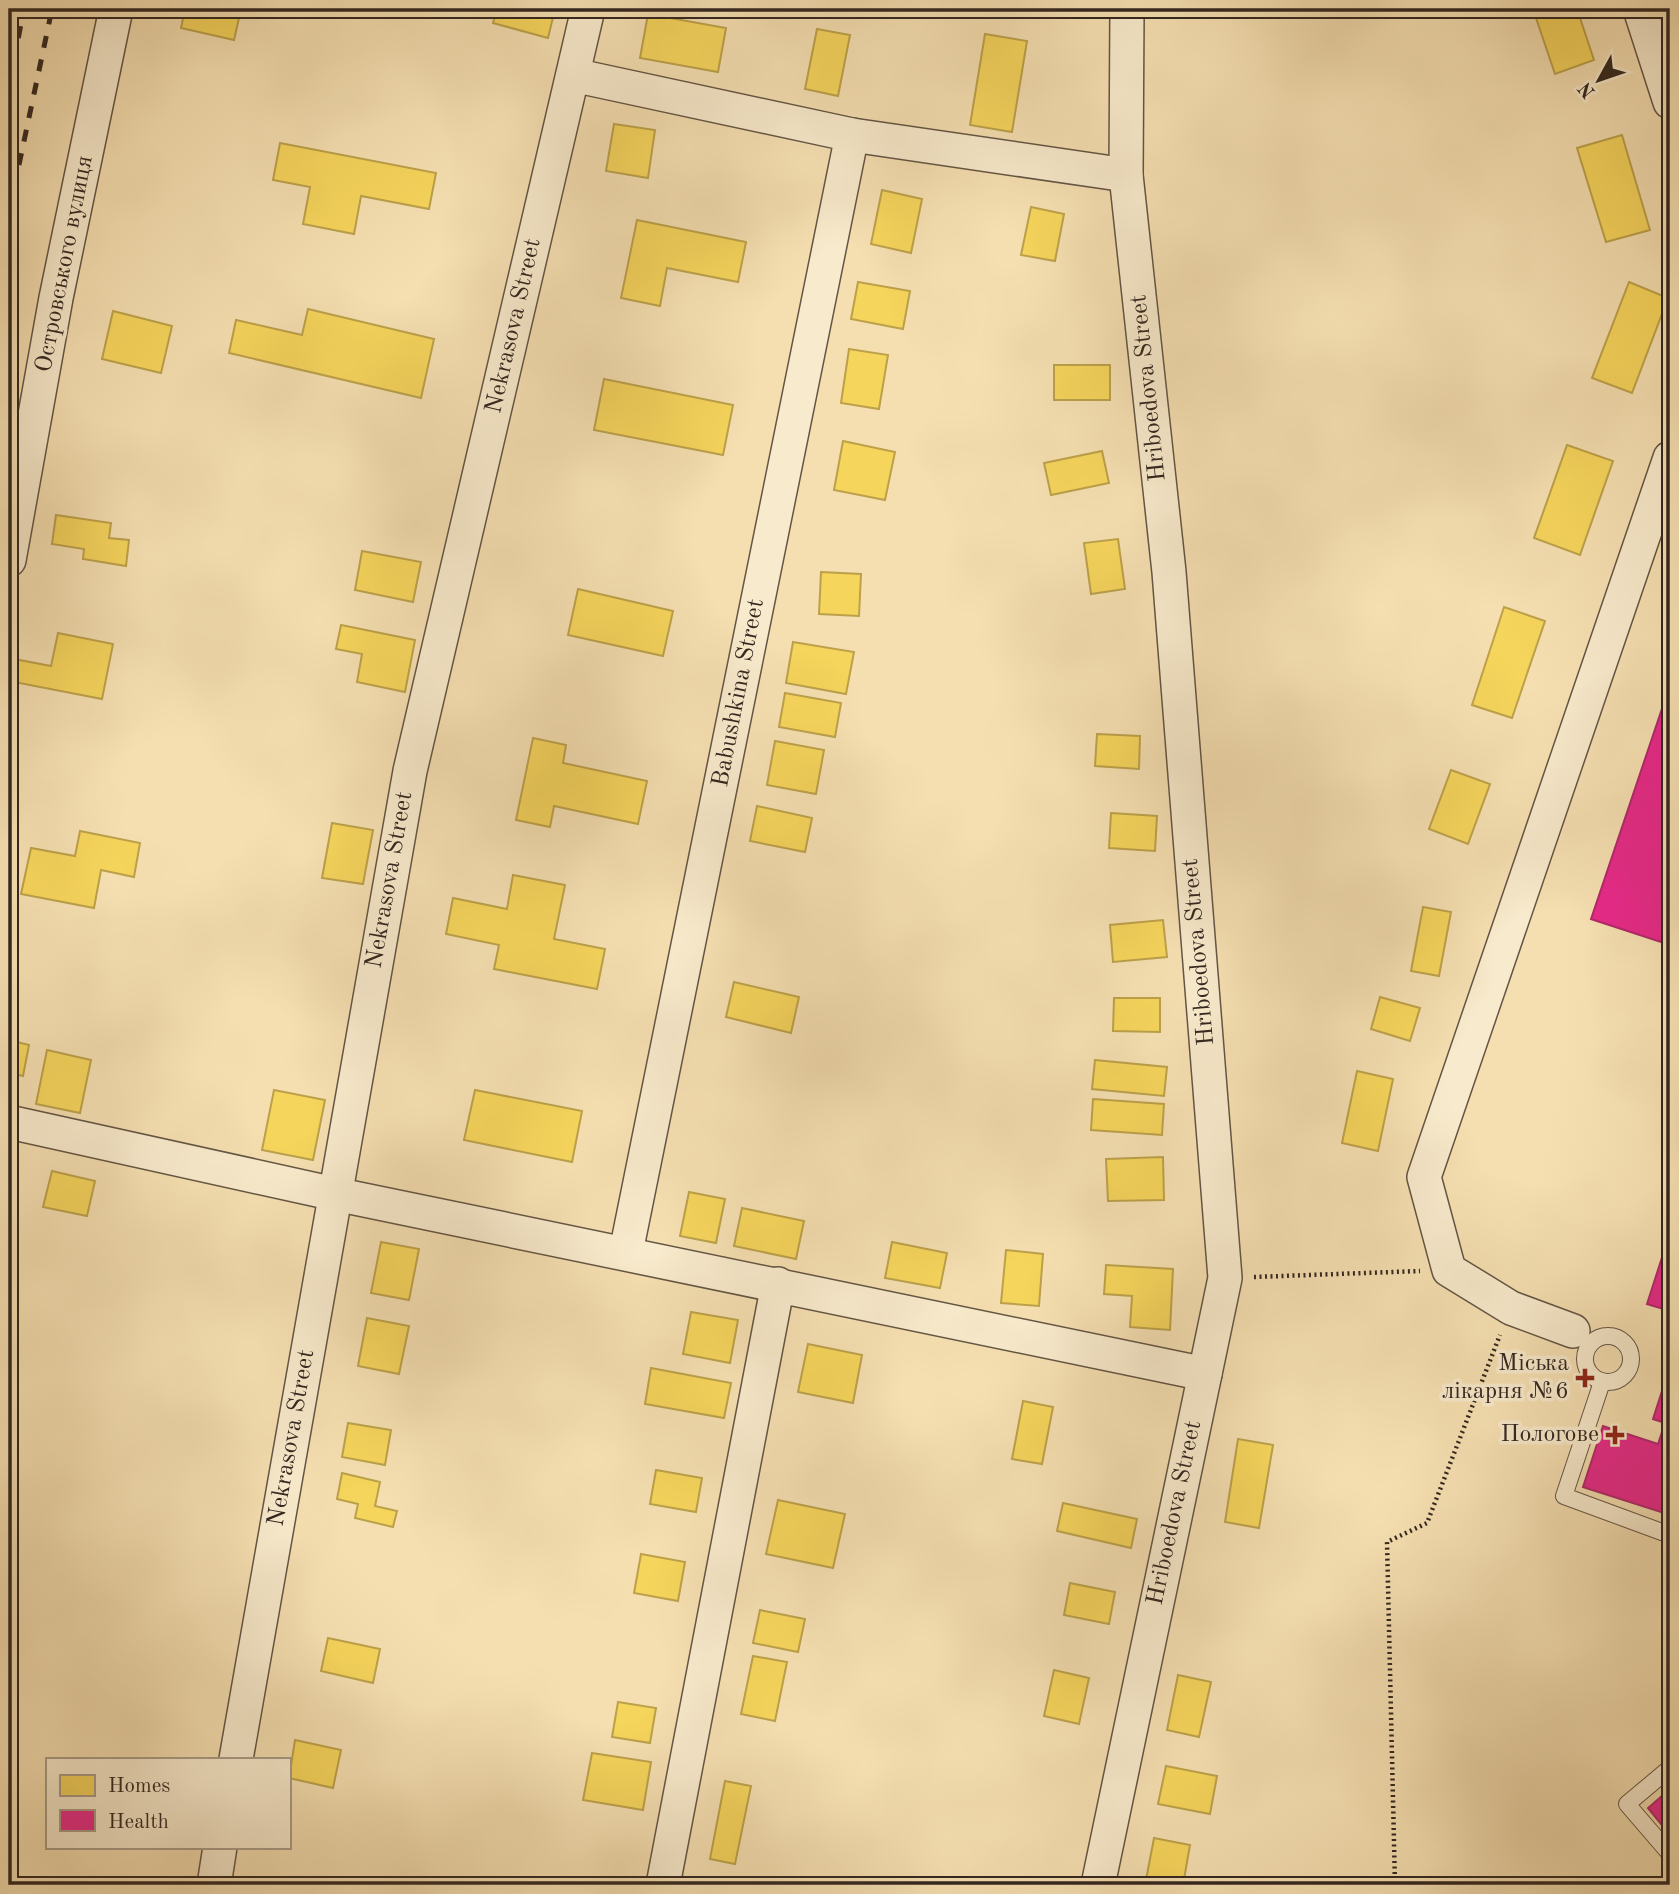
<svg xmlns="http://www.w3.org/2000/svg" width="1679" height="1894" viewBox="0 0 1679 1894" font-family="'Old Standard TT',serif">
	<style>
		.homes { fill: #f6d55c; stroke: #bca14a; stroke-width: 2 }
		.health { fill: #e7298a; stroke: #b1286a; stroke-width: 2 }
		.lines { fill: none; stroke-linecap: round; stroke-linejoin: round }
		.lane-casing { stroke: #645544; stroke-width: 18 }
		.street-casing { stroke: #645544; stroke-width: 36 }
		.path { stroke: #332720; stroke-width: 4.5; stroke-dasharray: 2 3.5; stroke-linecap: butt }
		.lane { stroke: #f8eacc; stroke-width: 16 }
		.street { stroke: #f8eacc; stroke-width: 33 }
		.rail { stroke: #332720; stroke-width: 5; stroke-dasharray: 12 12; stroke-linecap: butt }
		.poi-dot { fill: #8f2418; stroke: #f8eacc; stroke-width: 2.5 }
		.labels { text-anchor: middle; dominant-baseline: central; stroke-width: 7; stroke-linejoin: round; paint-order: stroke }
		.street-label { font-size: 24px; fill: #332720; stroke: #f8eacc }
		.poi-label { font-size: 24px; fill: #332720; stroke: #f8eacc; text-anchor: end }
	</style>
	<rect width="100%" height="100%" fill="#f5dfb1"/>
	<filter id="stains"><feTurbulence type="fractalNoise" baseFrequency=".00286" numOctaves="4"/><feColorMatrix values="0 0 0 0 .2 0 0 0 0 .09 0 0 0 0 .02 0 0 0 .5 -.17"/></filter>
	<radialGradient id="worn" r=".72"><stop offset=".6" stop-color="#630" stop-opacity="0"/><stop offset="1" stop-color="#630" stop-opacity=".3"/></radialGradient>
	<g class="homes">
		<polygon points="185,9 241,9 234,40 181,28"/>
		<polygon points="497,9 555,9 548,38 493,23"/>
		<polygon points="1533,9 1577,9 1594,60 1555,74"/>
		<polygon points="648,14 726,28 718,72 640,58"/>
		<polygon points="817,29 850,35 838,96 805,89"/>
		<polygon points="985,34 1027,41 1012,132 970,125"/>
		<polygon points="614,124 655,130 648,178 606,171"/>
		<polygon points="1622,135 1650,230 1606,242 1577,148"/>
		<polygon points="280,143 436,173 429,209 361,196 354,234 303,224 310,187 273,180"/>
		<polygon points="882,190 922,199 911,253 871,244"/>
		<polygon points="1031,207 1064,214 1055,261 1021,255"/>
		<polygon points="637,220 746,242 738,282 667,268 660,306 621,298"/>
		<polygon points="858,282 910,291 903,329 851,319"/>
		<polygon points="1629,282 1668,298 1632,393 1592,378"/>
		<polygon points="308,309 434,339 421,398 229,353 236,320 302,335"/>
		<polygon points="113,311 172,326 161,373 102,359"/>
		<polygon points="849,349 888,355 879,409 841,403"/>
		<rect x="1054" y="365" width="56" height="35"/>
		<polygon points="604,379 733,405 723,455 594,430"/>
		<polygon points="843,441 895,452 885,500 834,490"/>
		<polygon points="1567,445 1613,461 1580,555 1534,538"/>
		<polygon points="1102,451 1109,483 1051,495 1044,463"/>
		<polygon points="56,515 111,523 109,538 129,540 126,566 83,559 84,549 52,544"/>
		<polygon points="1118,539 1125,589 1091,594 1084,543"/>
		<polygon points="362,551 421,562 413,602 355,590"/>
		<polygon points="821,572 861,574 859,616 819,614"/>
		<polygon points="578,589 673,611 663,656 568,635"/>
		<polygon points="1504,607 1545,621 1512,718 1472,705"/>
		<polygon points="341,625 415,640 405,692 357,682 362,654 336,649"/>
		<polygon points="58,633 113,644 102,699 9,681 9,658 51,666"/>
		<polygon points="793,642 854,652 846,694 786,683"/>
		<polygon points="785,693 841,703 835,737 779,727"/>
		<polygon points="1097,734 1140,736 1139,769 1095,766"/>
		<polygon points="533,738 566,745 563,763 647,781 638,824 554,806 550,827 516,820"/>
		<polygon points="775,741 824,750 816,794 767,785"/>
		<polygon points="1451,770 1490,784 1468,844 1429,829"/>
		<polygon points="757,806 812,818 805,852 750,841"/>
		<polygon points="1111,813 1157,816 1155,851 1109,848"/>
		<polygon points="332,823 373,830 363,884 322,878"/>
		<polygon points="80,831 140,843 134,877 101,870 94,908 21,894 31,848 75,856"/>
		<polygon points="513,875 565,885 554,939 605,949 597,989 494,969 499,945 446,934 453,898 507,909"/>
		<polygon points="1423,907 1451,912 1439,976 1411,971"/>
		<polygon points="1163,920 1167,957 1113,962 1110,925"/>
		<polygon points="734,982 799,997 791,1033 726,1017"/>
		<polygon points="1380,997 1420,1008 1410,1041 1371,1029"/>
		<polygon points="1114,998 1160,998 1160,1032 1113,1031"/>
		<polygon points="9,1040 29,1045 23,1076 9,1073"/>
		<polygon points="47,1050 91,1060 80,1113 36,1104"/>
		<polygon points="1095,1060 1167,1067 1164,1096 1092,1089"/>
		<polygon points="1357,1071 1393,1079 1378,1151 1342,1143"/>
		<polygon points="274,1090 325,1100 313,1160 262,1150"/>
		<polygon points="475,1090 582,1111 572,1162 464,1140"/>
		<polygon points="1093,1099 1164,1104 1162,1135 1091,1130"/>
		<polygon points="1163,1157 1164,1200 1108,1201 1106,1159"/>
		<polygon points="52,1171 95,1181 87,1216 43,1207"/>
		<polygon points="689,1192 725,1199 716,1243 680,1236"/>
		<polygon points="742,1208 804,1221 796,1259 734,1246"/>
		<polygon points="381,1242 419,1249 409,1300 371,1293"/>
		<polygon points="892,1242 947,1253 940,1288 885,1278"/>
		<polygon points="1006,1250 1043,1254 1039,1306 1001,1303"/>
		<polygon points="1106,1265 1173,1269 1170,1330 1130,1327 1132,1296 1104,1294"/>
		<polygon points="691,1312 738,1320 730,1363 683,1354"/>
		<polygon points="367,1318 409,1326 399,1374 358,1366"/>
		<polygon points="808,1344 862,1355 853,1403 798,1392"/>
		<polygon points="651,1368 731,1383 724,1418 645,1404"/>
		<polygon points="1023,1401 1053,1407 1042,1464 1012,1459"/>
		<polygon points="348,1423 391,1430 385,1465 342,1457"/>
		<polygon points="1238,1439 1273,1445 1259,1528 1225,1522"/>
		<polygon points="656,1470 702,1478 696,1512 650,1504"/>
		<polygon points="342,1473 380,1482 375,1506 397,1511 393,1527 355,1518 358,1504 337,1499"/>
		<polygon points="778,1500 845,1514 833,1568 766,1554"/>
		<polygon points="1063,1503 1137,1519 1131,1548 1057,1531"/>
		<polygon points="641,1554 685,1562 678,1601 634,1593"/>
		<polygon points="1070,1583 1115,1592 1109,1624 1064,1615"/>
		<polygon points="760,1610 805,1619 798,1652 753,1643"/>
		<polygon points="328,1638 380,1649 373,1683 321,1671"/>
		<polygon points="753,1656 787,1662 775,1721 741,1714"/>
		<polygon points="1054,1670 1089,1678 1079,1724 1044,1716"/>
		<polygon points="1178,1675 1211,1682 1199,1737 1167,1730"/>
		<polygon points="618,1702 656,1708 650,1743 612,1737"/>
		<polygon points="295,1740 341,1750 333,1788 289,1778"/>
		<polygon points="592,1753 651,1762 643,1810 583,1800"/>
		<polygon points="1166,1766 1217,1776 1210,1814 1158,1804"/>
		<polygon points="725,1781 751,1786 735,1864 710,1859"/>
		<polygon points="1154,1838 1190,1845 1183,1885 1145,1885"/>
	</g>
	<g class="health">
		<polygon points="1670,685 1670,916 1661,942 1591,919"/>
		<polygon points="1667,1242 1670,1243 1670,1311 1647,1304"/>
		<polygon points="1670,1366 1670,1515 1583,1487 1603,1426 1658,1444 1665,1423 1653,1419"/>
		<polygon points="1670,1789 1670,1835 1648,1808"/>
	</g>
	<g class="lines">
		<defs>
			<g id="lane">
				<circle cx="1608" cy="1359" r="23"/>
				<polyline points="1602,1382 1564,1496 1670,1535"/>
				<polyline points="1670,1768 1627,1804 1670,1854"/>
			</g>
			<g id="street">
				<polyline points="1640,9 1670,102"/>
				<polyline points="573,75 852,135 1126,175"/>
				<polyline points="9,560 56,298 116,9"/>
				<polyline points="9,1122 335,1194 1205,1374"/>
				<polyline points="626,1252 852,135"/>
				<polyline points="1573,1331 1511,1308 1449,1270 1424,1177 1670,458"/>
				<polyline points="236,1759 410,771 588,9"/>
				<polyline points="214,1885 220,1847"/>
				<polyline points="663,1885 778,1284"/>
				<polyline points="1098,1885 1225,1278 1169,572 1126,175 1127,9"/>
			</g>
		</defs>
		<use href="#lane" class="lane-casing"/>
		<use href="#street" class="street-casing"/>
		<g class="path">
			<polyline points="1254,1277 1420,1271"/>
			<polyline points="1395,1885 1387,1542 1427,1523 1500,1335"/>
		</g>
		<use href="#lane" class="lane"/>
		<use href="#street" class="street"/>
		<g class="rail">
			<polyline points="9,85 24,9"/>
			<polyline points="9,212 52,9"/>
		</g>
	</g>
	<g class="poi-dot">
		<path d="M1581.5 1367.5h7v7h7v7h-7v7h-7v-7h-7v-7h7z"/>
		<path d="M1611.5 1424.5h7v7h7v7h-7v7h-7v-7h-7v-7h7z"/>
	</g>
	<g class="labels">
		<g class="street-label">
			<text transform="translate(65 264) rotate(-79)">Островського вулиця</text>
			<text transform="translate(514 326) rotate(-77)">Nekrasova Street</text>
			<text transform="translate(1149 388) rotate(-96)">Hriboedova Street</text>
			<text transform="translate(739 693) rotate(-79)">Babushkina Street</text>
			<text transform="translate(390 880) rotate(-80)">Nekrasova Street</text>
			<text transform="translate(1199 952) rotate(-95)">Hriboedova Street</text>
			<text transform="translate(292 1438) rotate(-80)">Nekrasova Street</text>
			<text transform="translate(1175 1513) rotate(-78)">Hriboedova Street</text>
		</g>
		<g class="poi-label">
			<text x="1569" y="1364">Міська<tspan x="1569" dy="28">лікарня №6</tspan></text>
			<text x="1599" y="1435">Пологове</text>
		</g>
	</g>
	<rect width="1679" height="1894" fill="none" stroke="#f5dfb1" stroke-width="35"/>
	<rect x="10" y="10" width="1658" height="1873" fill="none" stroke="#332720" stroke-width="3.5"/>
	<rect x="18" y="18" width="1644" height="1859" fill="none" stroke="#332720" stroke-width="2"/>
	<rect x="46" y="1758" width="245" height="91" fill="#f8eacc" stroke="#a99c87" stroke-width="2"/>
	<rect x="60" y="1775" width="35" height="21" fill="#f6d55c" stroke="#a99c87" stroke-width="2"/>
	<text x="108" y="1792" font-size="21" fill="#332720">Homes</text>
	<rect x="60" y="1810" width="35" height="21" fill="#e7298a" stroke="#a99c87" stroke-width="2"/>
	<text x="108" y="1828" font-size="21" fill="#332720">Health</text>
	<g transform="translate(1599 80) rotate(230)" stroke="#f8eacc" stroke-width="5" paint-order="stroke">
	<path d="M0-5L12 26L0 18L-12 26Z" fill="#332720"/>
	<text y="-10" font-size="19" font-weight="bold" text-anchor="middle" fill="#332720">N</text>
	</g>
	<rect width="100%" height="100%" filter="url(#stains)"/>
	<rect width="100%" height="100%" fill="url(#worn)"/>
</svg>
